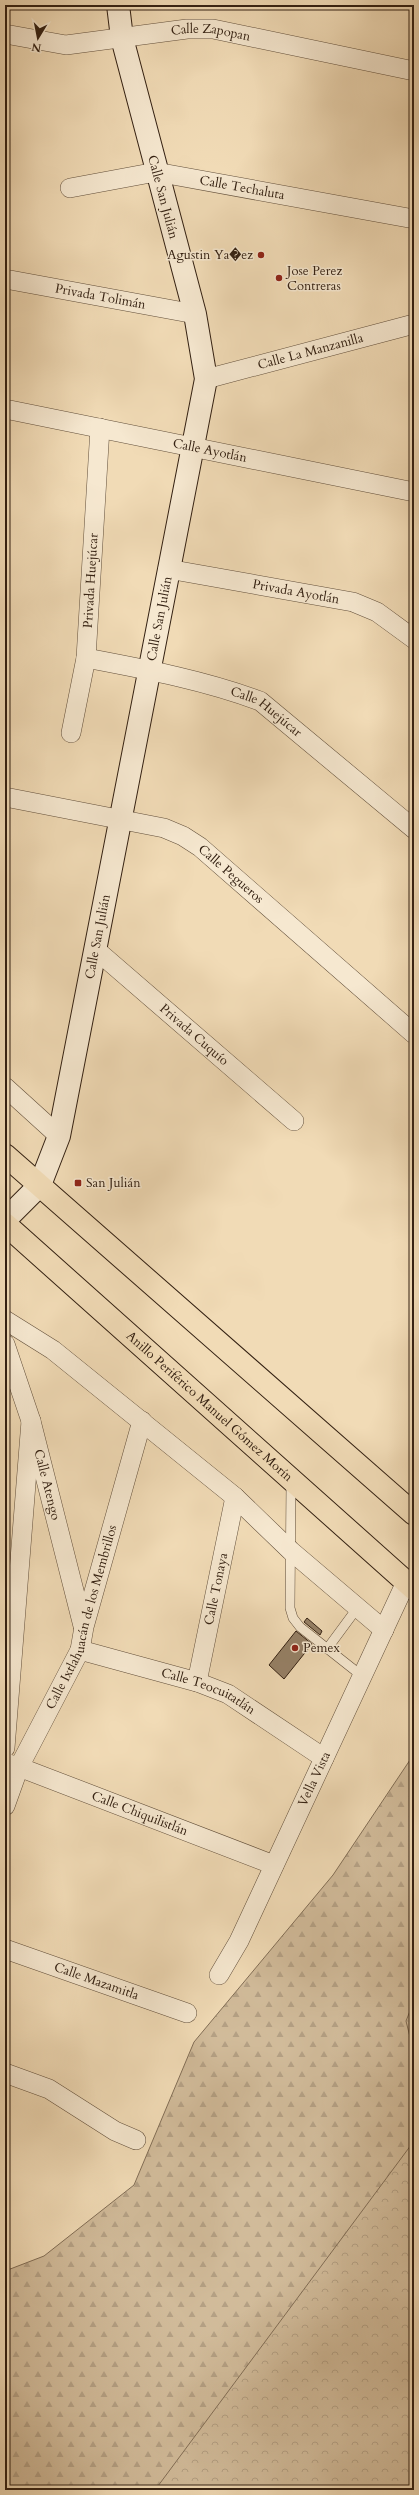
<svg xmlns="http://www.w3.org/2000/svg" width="419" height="2495" viewBox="0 0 419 2495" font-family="Cardo,serif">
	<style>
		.forest { fill: url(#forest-firs); stroke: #826e56 }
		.park { fill: url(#park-crowns); stroke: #826e56 }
		.building { fill: #968167; stroke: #332012 }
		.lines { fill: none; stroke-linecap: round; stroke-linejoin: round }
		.lane-casing { stroke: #624f3b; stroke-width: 10 }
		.street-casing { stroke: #624f3b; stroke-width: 20 }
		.secondary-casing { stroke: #332012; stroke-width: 24 }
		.highway-casing { stroke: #332012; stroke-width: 24 }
		.lane { stroke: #f6e8d0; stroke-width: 9 }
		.street { stroke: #f6e8d0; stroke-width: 19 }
		.secondary { stroke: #f6e8d0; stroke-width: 22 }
		.highway { stroke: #f1dbb6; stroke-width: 22 }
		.poi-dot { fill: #8f2418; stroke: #f6e8d0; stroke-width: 1.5 }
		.labels { text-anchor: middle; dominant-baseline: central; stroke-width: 3; stroke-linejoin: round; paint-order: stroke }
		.street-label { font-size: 13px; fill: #332012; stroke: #f6e8d0 }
		.poi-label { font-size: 13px; fill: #332012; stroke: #f6e8d0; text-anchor: start }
	</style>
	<defs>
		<pattern id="forest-firs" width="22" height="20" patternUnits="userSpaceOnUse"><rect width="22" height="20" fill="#d1bb9a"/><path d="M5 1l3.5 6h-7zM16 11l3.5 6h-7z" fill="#b4a084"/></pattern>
		<pattern id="park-crowns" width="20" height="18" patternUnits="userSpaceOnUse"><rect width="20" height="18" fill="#d1bb9a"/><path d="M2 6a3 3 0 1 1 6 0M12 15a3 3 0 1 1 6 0" fill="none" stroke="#b4a084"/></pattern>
	</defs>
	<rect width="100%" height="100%" fill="#f1dbb6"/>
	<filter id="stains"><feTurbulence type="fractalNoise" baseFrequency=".005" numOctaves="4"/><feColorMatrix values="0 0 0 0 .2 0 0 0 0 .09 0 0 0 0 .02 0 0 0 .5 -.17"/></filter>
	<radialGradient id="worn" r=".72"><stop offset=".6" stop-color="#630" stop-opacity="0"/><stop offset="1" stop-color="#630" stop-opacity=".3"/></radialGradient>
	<polygon class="forest" points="414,1754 414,2490 5,2490 5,2271 44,2256 134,2185 194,2042 333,1875"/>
	<g class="park">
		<polygon points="414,2001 414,2053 406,2021"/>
		<polygon points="414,2141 414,2490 155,2490"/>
	</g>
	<g class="building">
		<polygon points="307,1618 322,1631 320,1635 304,1622"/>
		<polygon points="296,1631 312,1644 284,1679 269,1665"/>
	</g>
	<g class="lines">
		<defs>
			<g id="lane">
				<polyline points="291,1482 290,1608 293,1618 300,1627 362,1676"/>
				<polyline points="327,1649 358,1607"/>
			</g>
			<g id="street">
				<path id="s1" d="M5,34l61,11 121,-16h26l201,42"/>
				<path id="s2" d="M70,188l86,-16 258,47"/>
				<path id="s3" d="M5,279l190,35"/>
				<path id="s4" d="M206,379l208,-55"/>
				<path id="s5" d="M5,409l409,83"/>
				<path id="s6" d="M168,569l185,33 24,10 37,27"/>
				<path id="s7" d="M86,658c58,11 118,22 174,43l154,128"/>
				<path id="s8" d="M71,733l15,-75 14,-230"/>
				<path id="s9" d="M5,797l159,31 19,8 17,11 214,187"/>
				<path id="s10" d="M95,949l199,172"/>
				<polyline points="5,1087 59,1136"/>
				<polyline points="5,1320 53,1350 235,1497 291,1551 384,1630"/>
				<path id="s11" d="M5,1344l26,77 52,205"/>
				<path id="s12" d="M80,1650l117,32 31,12 96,64"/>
				<path id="s13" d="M197,1682l38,-185"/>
				<polyline points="5,1748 31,1421"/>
				<path id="s14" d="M5,1763l14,4 255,98"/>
				<path id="s15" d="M5,1806l14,-39 61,-117 4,-23 58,-206"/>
				<path id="s16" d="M5,1949l182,64"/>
				<path id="s17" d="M219,1975l20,-34 167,-359"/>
				<polyline points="5,2073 49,2089 115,2131 136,2140"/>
			</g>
			<g id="secondary">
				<path id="s18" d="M5,1220l35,-35 19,-49 147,-757 -11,-65 -73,-276 -4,-33"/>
			</g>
			<g id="highway">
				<polyline points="5,1155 414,1514"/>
				<path id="s19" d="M5,1224l409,365"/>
			</g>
		</defs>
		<use href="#lane" class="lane-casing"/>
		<use href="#street" class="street-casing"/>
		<use href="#secondary" class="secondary-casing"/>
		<use href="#highway" class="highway-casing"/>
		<use href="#lane" class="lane"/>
		<use href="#street" class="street"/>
		<use href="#secondary" class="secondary"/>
		<use href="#highway" class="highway"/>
	</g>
	<g class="poi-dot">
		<circle cx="261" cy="255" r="4"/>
		<circle cx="279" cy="278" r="4"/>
		<rect x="74" y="1179" width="8" height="8" rx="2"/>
		<circle cx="295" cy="1648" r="4"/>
	</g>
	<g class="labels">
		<g class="street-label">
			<text stroke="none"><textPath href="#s1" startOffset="208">Calle Zapopan</textPath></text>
			<text stroke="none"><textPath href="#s2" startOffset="175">Calle Techaluta</textPath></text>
			<text transform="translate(163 197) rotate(75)">Calle San Julián</text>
			<text stroke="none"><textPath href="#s3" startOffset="97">Privada Tolimán</textPath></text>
			<text stroke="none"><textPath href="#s4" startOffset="108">Calle La Manzanilla</textPath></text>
			<text stroke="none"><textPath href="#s5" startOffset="209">Calle Ayotlán</textPath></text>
			<text stroke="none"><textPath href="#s8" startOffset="154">Privada Huejúcar</textPath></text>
			<text stroke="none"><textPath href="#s6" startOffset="130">Privada Ayotlán</textPath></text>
			<text stroke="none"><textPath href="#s18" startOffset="629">Calle San Julián</textPath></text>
			<text stroke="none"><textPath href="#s7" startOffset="190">Calle Huejúcar</textPath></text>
			<text stroke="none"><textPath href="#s9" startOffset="244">Calle Pegueros</textPath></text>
			<text stroke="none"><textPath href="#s18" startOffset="305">Calle San Julián</textPath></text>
			<text stroke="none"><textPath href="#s10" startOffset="131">Privada Cuquío</textPath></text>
			<text stroke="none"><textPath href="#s19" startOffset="274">Anillo Periférico Manuel Gómez Morín</textPath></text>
			<text stroke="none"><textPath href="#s11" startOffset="147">Calle Atengo</textPath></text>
			<text stroke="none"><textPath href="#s13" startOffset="95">Calle Tonaya</textPath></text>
			<text stroke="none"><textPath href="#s15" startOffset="205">Calle Ixtlahuacán de los Membrillos</textPath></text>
			<text stroke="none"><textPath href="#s12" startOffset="135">Calle Teocuitatlán</textPath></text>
			<text stroke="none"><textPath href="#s17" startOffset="218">Vella Vista</textPath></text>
			<text stroke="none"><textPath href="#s14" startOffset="144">Calle Chiquilistlán</textPath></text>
			<text stroke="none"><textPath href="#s16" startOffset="97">Calle Mazamitla</textPath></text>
		</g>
		<g class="poi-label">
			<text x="253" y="255" text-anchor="end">Agustin Ya�ez</text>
			<text x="287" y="271">Jose Perez<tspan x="287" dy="15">Contreras</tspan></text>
			<text x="86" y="1183">San Julián</text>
			<text x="303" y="1648">Pemex</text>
		</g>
	</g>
	<rect width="419" height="2495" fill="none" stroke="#f1dbb6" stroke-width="20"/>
	<rect x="6" y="6" width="407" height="2483" fill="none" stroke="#332012" stroke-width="2"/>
	<rect x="10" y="10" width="399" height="2475" fill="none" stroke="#332012"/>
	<g transform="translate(38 38) rotate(190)" stroke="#f6e8d0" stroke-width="3" paint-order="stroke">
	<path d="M0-3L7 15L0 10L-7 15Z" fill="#332012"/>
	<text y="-6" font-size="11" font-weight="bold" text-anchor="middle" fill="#332012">N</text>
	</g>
	<rect width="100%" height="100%" filter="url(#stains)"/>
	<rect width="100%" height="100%" fill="url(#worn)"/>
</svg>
